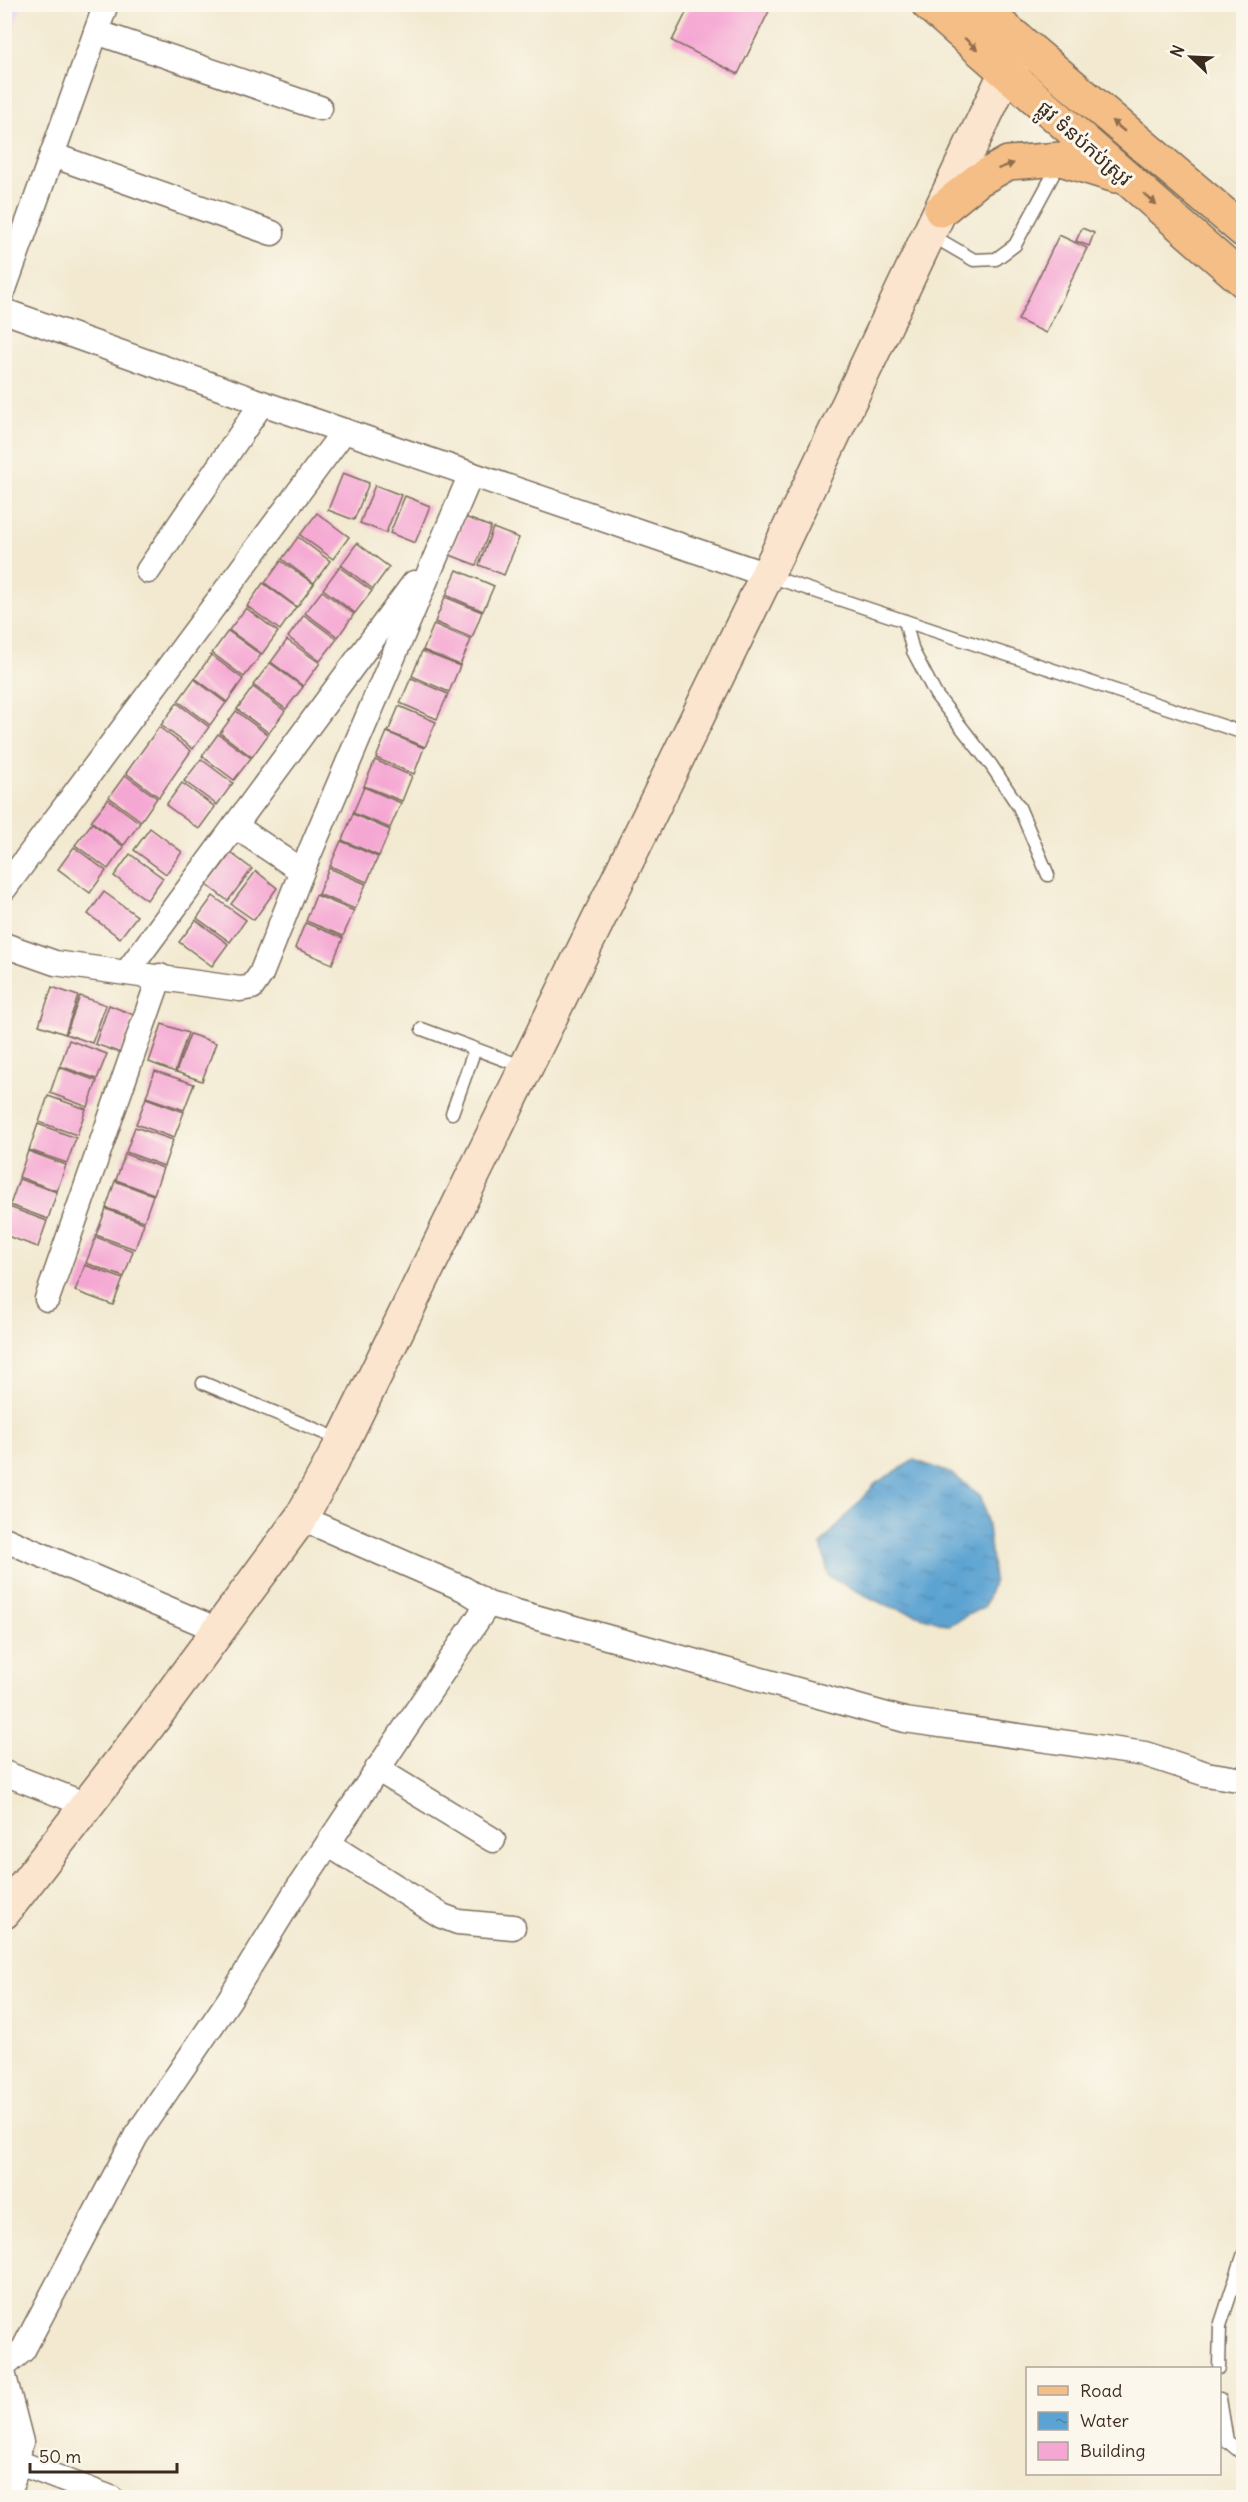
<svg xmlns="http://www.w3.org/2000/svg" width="1248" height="2502" viewBox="0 0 1248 2502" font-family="Delius,'Noto Sans Khmer',sans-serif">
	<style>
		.built { fill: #e9d2ed }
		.water { fill: url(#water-ripples); stroke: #4b6678; stroke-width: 1.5 }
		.building { fill: #f5a7d3 }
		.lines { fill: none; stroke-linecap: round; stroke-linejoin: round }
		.lane-casing { stroke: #7b6d5c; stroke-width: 15 }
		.street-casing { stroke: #7b6d5c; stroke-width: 27 }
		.secondary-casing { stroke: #7b6d5c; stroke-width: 36 }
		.primary-casing { stroke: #7b6d5c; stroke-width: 36 }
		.lane { stroke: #fff; stroke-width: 12 }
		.street { stroke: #fff; stroke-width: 24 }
		.secondary { stroke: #fbe5cf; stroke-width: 33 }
		.primary { stroke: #f5be86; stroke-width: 33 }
		.oneway { fill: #8f6d4d }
		.labels { text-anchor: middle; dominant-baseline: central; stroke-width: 6; stroke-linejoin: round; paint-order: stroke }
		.street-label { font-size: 20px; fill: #3b2a1e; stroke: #fbf7ec }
	</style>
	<defs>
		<pattern id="water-ripples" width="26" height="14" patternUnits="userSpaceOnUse" patternTransform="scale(1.5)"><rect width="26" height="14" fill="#5ba3d2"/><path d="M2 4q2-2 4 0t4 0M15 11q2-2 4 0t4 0" fill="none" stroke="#4c85aa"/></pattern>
	</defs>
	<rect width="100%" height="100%" fill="#fbf7ec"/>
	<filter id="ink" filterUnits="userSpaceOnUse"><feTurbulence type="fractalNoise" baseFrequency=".0167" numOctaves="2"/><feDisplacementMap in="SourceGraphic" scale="12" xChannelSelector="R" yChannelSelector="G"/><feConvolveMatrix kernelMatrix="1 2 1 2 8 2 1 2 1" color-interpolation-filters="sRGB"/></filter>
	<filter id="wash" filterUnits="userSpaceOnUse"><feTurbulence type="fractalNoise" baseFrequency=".008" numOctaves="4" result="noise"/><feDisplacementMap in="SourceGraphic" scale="24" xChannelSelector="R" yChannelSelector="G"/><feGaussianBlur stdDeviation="1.35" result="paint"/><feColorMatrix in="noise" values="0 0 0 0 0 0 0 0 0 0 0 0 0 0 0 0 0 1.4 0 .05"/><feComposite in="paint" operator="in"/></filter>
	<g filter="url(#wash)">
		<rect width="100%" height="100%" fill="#f2e9d0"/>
		<polygon class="built" points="5,4 22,5 5,53 4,5"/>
		<polygon class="water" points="914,1460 952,1474 981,1496 988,1526 994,1580 985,1606 949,1625 883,1604 829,1577 821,1544 876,1483"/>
		<g id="blocks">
			<g class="building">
				<polygon points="690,5 772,5 738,74 672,41"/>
				<polygon points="1082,228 1094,233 1089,246 1076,241"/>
				<polygon points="1059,235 1087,248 1046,333 1018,320"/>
				<polygon points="343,473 369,483 354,520 328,510"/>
				<polygon points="375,485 401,495 386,533 360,523"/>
				<polygon points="405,496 430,506 415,543 390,533"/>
				<polygon points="317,513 349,537 333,559 300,535"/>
				<polygon points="465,517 491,527 476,565 450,555"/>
				<polygon points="493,528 519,538 504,575 479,565"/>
				<polygon points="298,537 330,561 314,583 282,559"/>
				<polygon points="357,543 389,567 373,589 341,565"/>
				<polygon points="281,561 314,584 297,607 265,583"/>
				<polygon points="339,567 372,591 355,613 323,589"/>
				<polygon points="457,570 494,586 483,611 446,595"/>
				<polygon points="263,583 296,607 280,630 247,606"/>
				<polygon points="322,591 354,614 338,637 305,613"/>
				<polygon points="445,597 482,612 472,638 435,622"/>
				<polygon points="246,608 278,632 262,654 229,630"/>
				<polygon points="304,615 337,639 320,661 288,637"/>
				<polygon points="434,624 471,640 460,665 423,650"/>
				<polygon points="228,631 261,655 244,677 212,653"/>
				<polygon points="287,640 320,663 303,686 271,662"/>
				<polygon points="422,651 460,666 449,692 412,676"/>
				<polygon points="211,655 243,679 227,702 195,678"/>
				<polygon points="270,663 303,687 286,709 253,685"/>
				<polygon points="411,678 448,694 437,719 400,703"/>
				<polygon points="194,679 226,703 210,725 178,701"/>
				<polygon points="253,687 285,711 269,733 237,709"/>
				<polygon points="177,703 209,727 193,749 161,725"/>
				<polygon points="399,706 436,722 425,747 388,732"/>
				<polygon points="236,711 268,735 252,757 220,733"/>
				<polygon points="159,727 191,751 159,797 126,773"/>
				<polygon points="387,732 424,748 414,774 376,758"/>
				<polygon points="218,734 251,758 234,780 202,756"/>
				<polygon points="201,759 233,783 217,805 184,781"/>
				<polygon points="375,760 412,776 402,801 364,786"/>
				<polygon points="125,775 157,798 141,821 109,797"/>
				<polygon points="182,783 215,807 199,829 166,805"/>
				<polygon points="364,787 401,803 390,828 353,813"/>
				<polygon points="108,799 140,823 124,845 91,821"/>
				<polygon points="353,814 390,830 379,856 342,840"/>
				<polygon points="92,823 124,847 108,869 75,845"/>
				<polygon points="150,828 182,852 166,874 134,850"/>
				<polygon points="341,841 378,857 367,882 330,866"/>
				<polygon points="74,847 106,871 90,893 58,869"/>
				<polygon points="231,853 252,869 228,901 207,885"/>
				<polygon points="130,854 163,878 147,900 114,876"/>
				<polygon points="329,868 366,884 355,909 318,894"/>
				<polygon points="256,871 277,888 254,920 231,904"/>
				<polygon points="104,892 137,916 120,938 88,914"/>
				<polygon points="316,895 354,911 343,936 306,921"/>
				<polygon points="213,896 246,920 230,942 197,918"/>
				<polygon points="196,920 228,944 212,966 179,942"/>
				<polygon points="305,923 343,938 332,964 295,948"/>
				<polygon points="52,987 78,996 65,1034 39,1025"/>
				<polygon points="80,996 106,1005 92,1043 66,1034"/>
				<polygon points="109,1005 134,1015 121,1053 95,1044"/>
				<polygon points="162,1024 188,1033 175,1072 149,1062"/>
				<polygon points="190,1034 216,1043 202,1081 176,1072"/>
				<polygon points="69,1040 107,1054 97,1079 60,1066"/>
				<polygon points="59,1067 97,1081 88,1107 50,1093"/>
				<polygon points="155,1071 194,1084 184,1110 146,1097"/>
				<polygon points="48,1096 86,1109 77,1135 39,1122"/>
				<polygon points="146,1098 184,1112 174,1138 136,1124"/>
				<polygon points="38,1124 76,1138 67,1163 29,1150"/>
				<polygon points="135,1127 173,1140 164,1166 126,1152"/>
				<polygon points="28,1151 66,1165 57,1191 19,1177"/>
				<polygon points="125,1154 163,1168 154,1194 116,1180"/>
				<polygon points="19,1179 57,1192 48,1219 10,1205"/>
				<polygon points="115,1181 153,1195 144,1221 106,1208"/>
				<polygon points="9,1207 47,1221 38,1247 4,1235 4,1220"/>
				<polygon points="106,1209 144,1223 135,1249 96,1235"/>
				<polygon points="96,1237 133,1251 124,1277 86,1263"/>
				<polygon points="85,1265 123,1279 113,1305 75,1291"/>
			</g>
		</g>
	</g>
	<g filter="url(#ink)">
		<use href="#blocks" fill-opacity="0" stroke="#7b6d5c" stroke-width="1.5"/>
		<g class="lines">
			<defs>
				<g id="lane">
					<polyline points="931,235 974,260 996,259 1015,245 1060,162"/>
					<polyline points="769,576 1244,733"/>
					<polyline points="905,621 913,651 936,695 991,765 1019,807 1048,875"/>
					<polyline points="422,1029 524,1067"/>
					<polyline points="452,1113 475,1049"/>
					<polyline points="203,1383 341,1440"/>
					<polyline points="1219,2368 1220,2326 1244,2253"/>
					<polyline points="1220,2399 1227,2441 1244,2455"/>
				</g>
				<g id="street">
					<polyline points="96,32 320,108"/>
					<polyline points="52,155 272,233"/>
					<polyline points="4,289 106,4"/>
					<polyline points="4,311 262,403 767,575"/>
					<polyline points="148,571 262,403"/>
					<polyline points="235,826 302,871"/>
					<polyline points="4,889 344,431"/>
					<polyline points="4,945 55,963 240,989 252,987 261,974 302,871 471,474"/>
					<polyline points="127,972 414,583"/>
					<polyline points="47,1299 160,976"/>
					<polyline points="301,1518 464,1589 488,1604 905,1720 1145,1754 1206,1774 1244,1780"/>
					<polyline points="4,1539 218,1630"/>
					<polyline points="377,1769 493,1840"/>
					<polyline points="4,1773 87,1805"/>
					<polyline points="328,1844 442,1916 458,1922 513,1927"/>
					<polyline points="4,2366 23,2350 136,2136 229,2000 293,1896 488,1604"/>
					<polyline points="4,2376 21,2442 9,2498"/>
					<polyline points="17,2462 111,2498"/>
				</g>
				<polyline id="secondary" points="4,1912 148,1726 301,1518 343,1441 767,575 1005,74 1022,51"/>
				<g id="primary">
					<polyline points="928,4 1244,281"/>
					<polyline points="976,4 1244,231"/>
					<polyline points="941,210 978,180 1008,163 1061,159 1116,176"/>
				</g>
			</defs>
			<use href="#lane" class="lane-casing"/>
			<use href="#street" class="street-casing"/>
			<use href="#secondary" class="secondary-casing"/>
			<use href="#primary" class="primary-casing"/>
			<use href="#lane" class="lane"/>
			<use href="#street" class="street"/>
			<use href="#secondary" class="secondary"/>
			<use href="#primary" class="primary"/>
		</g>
		<defs><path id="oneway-solid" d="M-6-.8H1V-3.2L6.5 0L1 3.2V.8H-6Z" transform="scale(1.5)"/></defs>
		<g class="oneway">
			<use href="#oneway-solid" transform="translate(971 44) rotate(42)"/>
			<use href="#oneway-solid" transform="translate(1118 126) rotate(-140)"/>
			<use href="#oneway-solid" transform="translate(1006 166) rotate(-20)"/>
			<use href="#oneway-solid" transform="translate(1150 199) rotate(41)"/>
		</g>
	</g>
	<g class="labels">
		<g class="street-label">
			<text transform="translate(1085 143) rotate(41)">ផ្លូវ ទំនប់កប់ស្រូវ</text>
		</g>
	</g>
	<rect width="1248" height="2502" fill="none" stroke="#fbf7ec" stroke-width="24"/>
	<rect x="1026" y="2367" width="195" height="108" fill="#fbf7ec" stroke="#aea59a" stroke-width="1.5"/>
	<rect x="1038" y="2386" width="30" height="9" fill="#f5be86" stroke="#aea59a" stroke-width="1.5"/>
	<text x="1080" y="2397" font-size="18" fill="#3b2a1e">Road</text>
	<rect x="1038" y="2412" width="30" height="18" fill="url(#water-ripples)" stroke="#aea59a" stroke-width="1.5"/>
	<text x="1080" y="2427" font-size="18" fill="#3b2a1e">Water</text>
	<rect x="1038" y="2442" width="30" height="18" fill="#f5a7d3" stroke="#aea59a" stroke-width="1.5"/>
	<text x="1080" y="2457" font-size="18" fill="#3b2a1e">Building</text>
	<g transform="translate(1191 57) rotate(293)" stroke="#fbf7ec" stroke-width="4.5" paint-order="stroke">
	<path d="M0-4.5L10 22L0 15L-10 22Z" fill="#3b2a1e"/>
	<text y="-9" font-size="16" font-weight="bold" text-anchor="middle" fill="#3b2a1e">N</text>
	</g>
	<path d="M30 2463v9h147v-9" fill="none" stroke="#3b2a1e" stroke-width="3"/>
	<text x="39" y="2463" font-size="18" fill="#3b2a1e" stroke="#fbf7ec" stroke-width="4.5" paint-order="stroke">50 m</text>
</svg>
